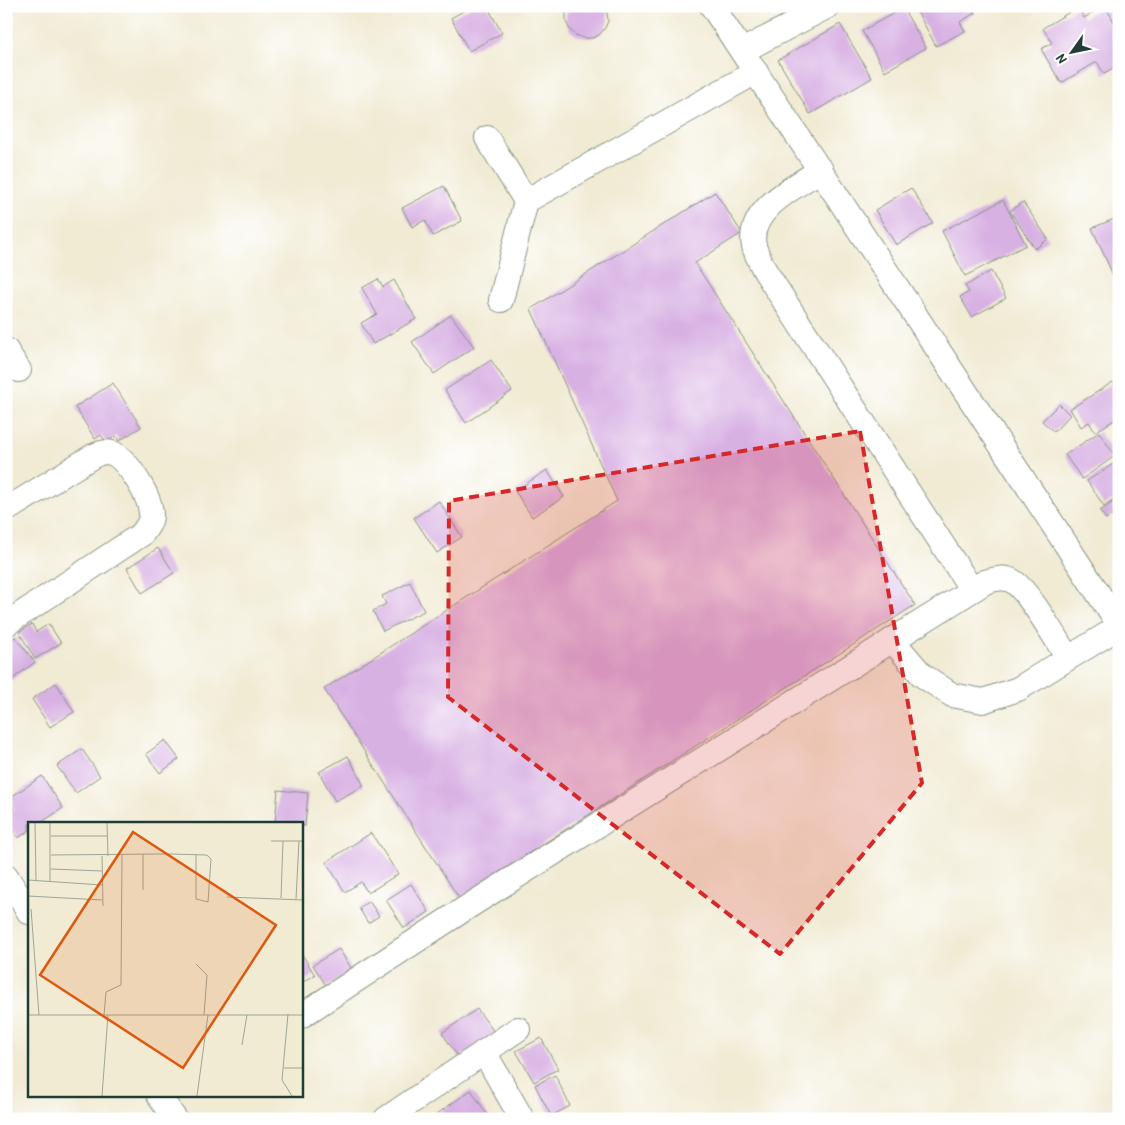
<svg xmlns="http://www.w3.org/2000/svg" width="1125" height="1125" viewBox="0 0 1125 1125" font-family="'Patrick Hand',sans-serif">
	<style>
		.building { fill: #d8b1e3 }
		.lines { fill: none; stroke-linecap: round; stroke-linejoin: round }
		.minor-casing { stroke: #889484; stroke-width: 26 }
		.minor { stroke: #fff; stroke-width: 24 }
		.marked { fill: #d62828; fill-opacity: 0.2; stroke: #d62828; stroke-width: 4; stroke-dasharray: 10 6; stroke-linejoin: round }
		.inset-road { fill: none; stroke: #9da594; stroke-width: 1 }
		.view { fill: #de580e; fill-opacity: 0.15; stroke: #de580e; stroke-width: 2.5 }
		.inset-edge { fill: none; stroke: #1f3d34; stroke-width: 2.5 }
	</style>
	<rect width="100%" height="100%" fill="#fff"/>
	<filter id="ink" filterUnits="userSpaceOnUse"><feTurbulence type="fractalNoise" baseFrequency=".02" numOctaves="2"/><feDisplacementMap in="SourceGraphic" scale="10" xChannelSelector="R" yChannelSelector="G"/><feConvolveMatrix kernelMatrix="1 2 1 2 8 2 1 2 1" color-interpolation-filters="sRGB"/></filter>
	<filter id="wash" filterUnits="userSpaceOnUse"><feTurbulence type="fractalNoise" baseFrequency=".0096" numOctaves="4" result="noise"/><feDisplacementMap in="SourceGraphic" scale="20" xChannelSelector="R" yChannelSelector="G"/><feGaussianBlur stdDeviation="1.12" result="paint"/><feColorMatrix in="noise" values="0 0 0 0 0 0 0 0 0 0 0 0 0 0 0 0 0 1.4 0 .05"/><feComposite in="paint" operator="in"/></filter>
	<g filter="url(#wash)">
		<rect width="100%" height="100%" fill="#f1ebd4"/>
		<g id="blocks">
			<g class="building">
				<polygon points="472,6 487,6 502,33 469,51 451,18"/>
				<polygon points="604,6 607,13 608,21 605,28 599,35 592,38 584,38 576,35 570,30 566,22 566,14 570,6"/>
				<polygon points="914,6 971,6 975,13 960,22 965,31 936,46"/>
				<polygon points="1103,6 1105,6 1119,30 1119,66 1104,74 1097,62 1061,83 1041,49 1052,43 1043,28 1078,7 1084,18"/>
				<polygon points="903,8 926,48 885,71 862,31"/>
				<polygon points="840,24 872,78 810,114 778,60"/>
				<polygon points="444,186 462,221 433,236 425,220 412,227 402,208"/>
				<polygon points="911,188 933,223 896,245 875,210"/>
				<polygon points="715,192 742,233 695,263 915,605 459,898 324,689 617,501 531,309"/>
				<polygon points="1003,200 1026,245 965,276 942,231"/>
				<polygon points="1023,202 1048,239 1035,249 1010,211"/>
				<polygon points="1119,217 1119,284 1117,284 1092,228"/>
				<polygon points="991,271 1006,298 972,317 960,297 969,292 965,286"/>
				<polygon points="378,279 383,287 394,280 416,319 373,344 361,323 377,314 362,288"/>
				<polygon points="451,315 474,347 434,374 412,342"/>
				<polygon points="491,360 512,391 466,423 445,390"/>
				<polygon points="1113,382 1119,391 1119,417 1095,432 1089,422 1081,427 1070,409"/>
				<polygon points="113,383 141,427 119,441 116,436 106,442 101,435 95,439 75,407"/>
				<polygon points="1059,404 1070,415 1054,432 1042,421"/>
				<polygon points="1099,432 1115,456 1082,479 1065,455"/>
				<polygon points="1119,460 1119,495 1104,506 1087,481"/>
				<polygon points="547,470 564,497 532,517 515,491"/>
				<polygon points="1119,498 1119,510 1106,519 1100,511"/>
				<polygon points="439,501 462,537 437,553 414,518"/>
				<polygon points="158,548 174,573 142,593 127,568"/>
				<polygon points="410,582 424,611 383,631 373,611 386,604 382,596"/>
				<polygon points="32,624 36,632 49,624 61,643 35,659 19,632"/>
				<polygon points="15,637 35,662 6,684 6,644"/>
				<polygon points="56,683 74,712 50,727 32,699"/>
				<polygon points="165,740 179,759 160,773 146,754"/>
				<polygon points="82,749 100,776 76,793 57,766"/>
				<polygon points="348,756 364,786 335,801 319,772"/>
				<polygon points="42,776 63,808 39,824 29,824 29,831 18,838 6,821 6,816 15,810 8,799"/>
				<polygon points="278,790 308,793 305,826 301,826 301,824 275,823"/>
				<polygon points="371,833 398,874 368,893 361,882 345,892 326,862"/>
				<polygon points="411,884 429,912 404,928 386,900"/>
				<polygon points="369,901 379,916 368,923 359,908"/>
				<polygon points="339,949 353,971 327,987 313,965"/>
				<polygon points="301,953 315,975 301,983"/>
				<polygon points="477,1009 495,1033 459,1058 442,1033"/>
				<polygon points="541,1038 558,1069 534,1082 516,1051"/>
				<polygon points="555,1075 570,1106 551,1116 535,1085"/>
				<polygon points="471,1090 489,1117 487,1119 430,1119"/>
			</g>
		</g>
	</g>
	<g filter="url(#ink)">
		<use href="#blocks" fill-opacity="0" stroke="#889484" stroke-width="1"/>
		<g class="lines">
			<defs>
				<g id="minor">
					<polyline points="712,6 1119,625"/>
					<polyline points="742,51 828,6"/>
					<polyline points="487,138 526,201"/>
					<path d="M821,170c-25,16 -75,40 -67,76 2,8 7,17 11,25l207,319"/>
					<polyline points="501,300 526,201 756,72"/>
					<polyline points="6,350 19,370"/>
					<path d="M6,510l87,-54c7,-3 12,-5 19,-3 15,5 38,44 39,60 1,8 -4,14 -9,21l-136,90"/>
					<polyline points="892,640 922,675 952,695 983,701 1018,689 1119,627"/>
					<polyline points="6,876 29,912"/>
					<path d="M301,1016l165,-108 519,-326c10,-3 20,-6 29,0 17,12 42,58 54,76"/>
					<polyline points="484,1052 522,1119"/>
					<polyline points="159,1096 175,1119"/>
					<polyline points="386,1119 518,1029"/>
				</g>
			</defs>
			<use href="#minor" class="minor-casing"/>
			<use href="#minor" class="minor"/>
		</g>
	</g>
	<path class="marked" d="M860,431l62,352 -142,171 -332,-257 1,-196z"/>
	<g transform="translate(28 822)">
		<rect width="275" height="275" fill="#f1ebd4"/>
		<path class="inset-road" d="M7,1l1,57M79,1l1,33M23,14h56M243,19h32M115,32v36M23,33l106,-1h15l34,1 2,1 3,3 -3,43 -12,-3v-44M74,34l1,50M23,47l51,2M0,58l74,5M22,59v-58M0,74l74,4M199,75l76,3M253,76l2,-57M268,77l3,-58M3,87l8,106M168,142l11,11 -3,40M260,192l-6,66 10,16M0,193h275M76,193l2,-23 15,-7 1,-130M214,223l5,-30M256,246h19M74,274l6,-81M169,274l11,-81"/>
		<path class="view" d="M105,10l143,93 -93,143 -143,-93z"/>
		<rect width="275" height="275" class="inset-edge"/>
	</g>
	<rect width="1125" height="1125" fill="none" stroke="#fff" stroke-width="25"/>
	<g transform="translate(1072 52) rotate(237)" stroke="#ffffff" stroke-width="4" paint-order="stroke">
	<path d="M0-4L9 19L0 12L-9 19Z" fill="#1f3d34"/>
	<text y="-8" font-size="14" font-weight="bold" text-anchor="middle" fill="#1f3d34">N</text>
	</g>
</svg>
